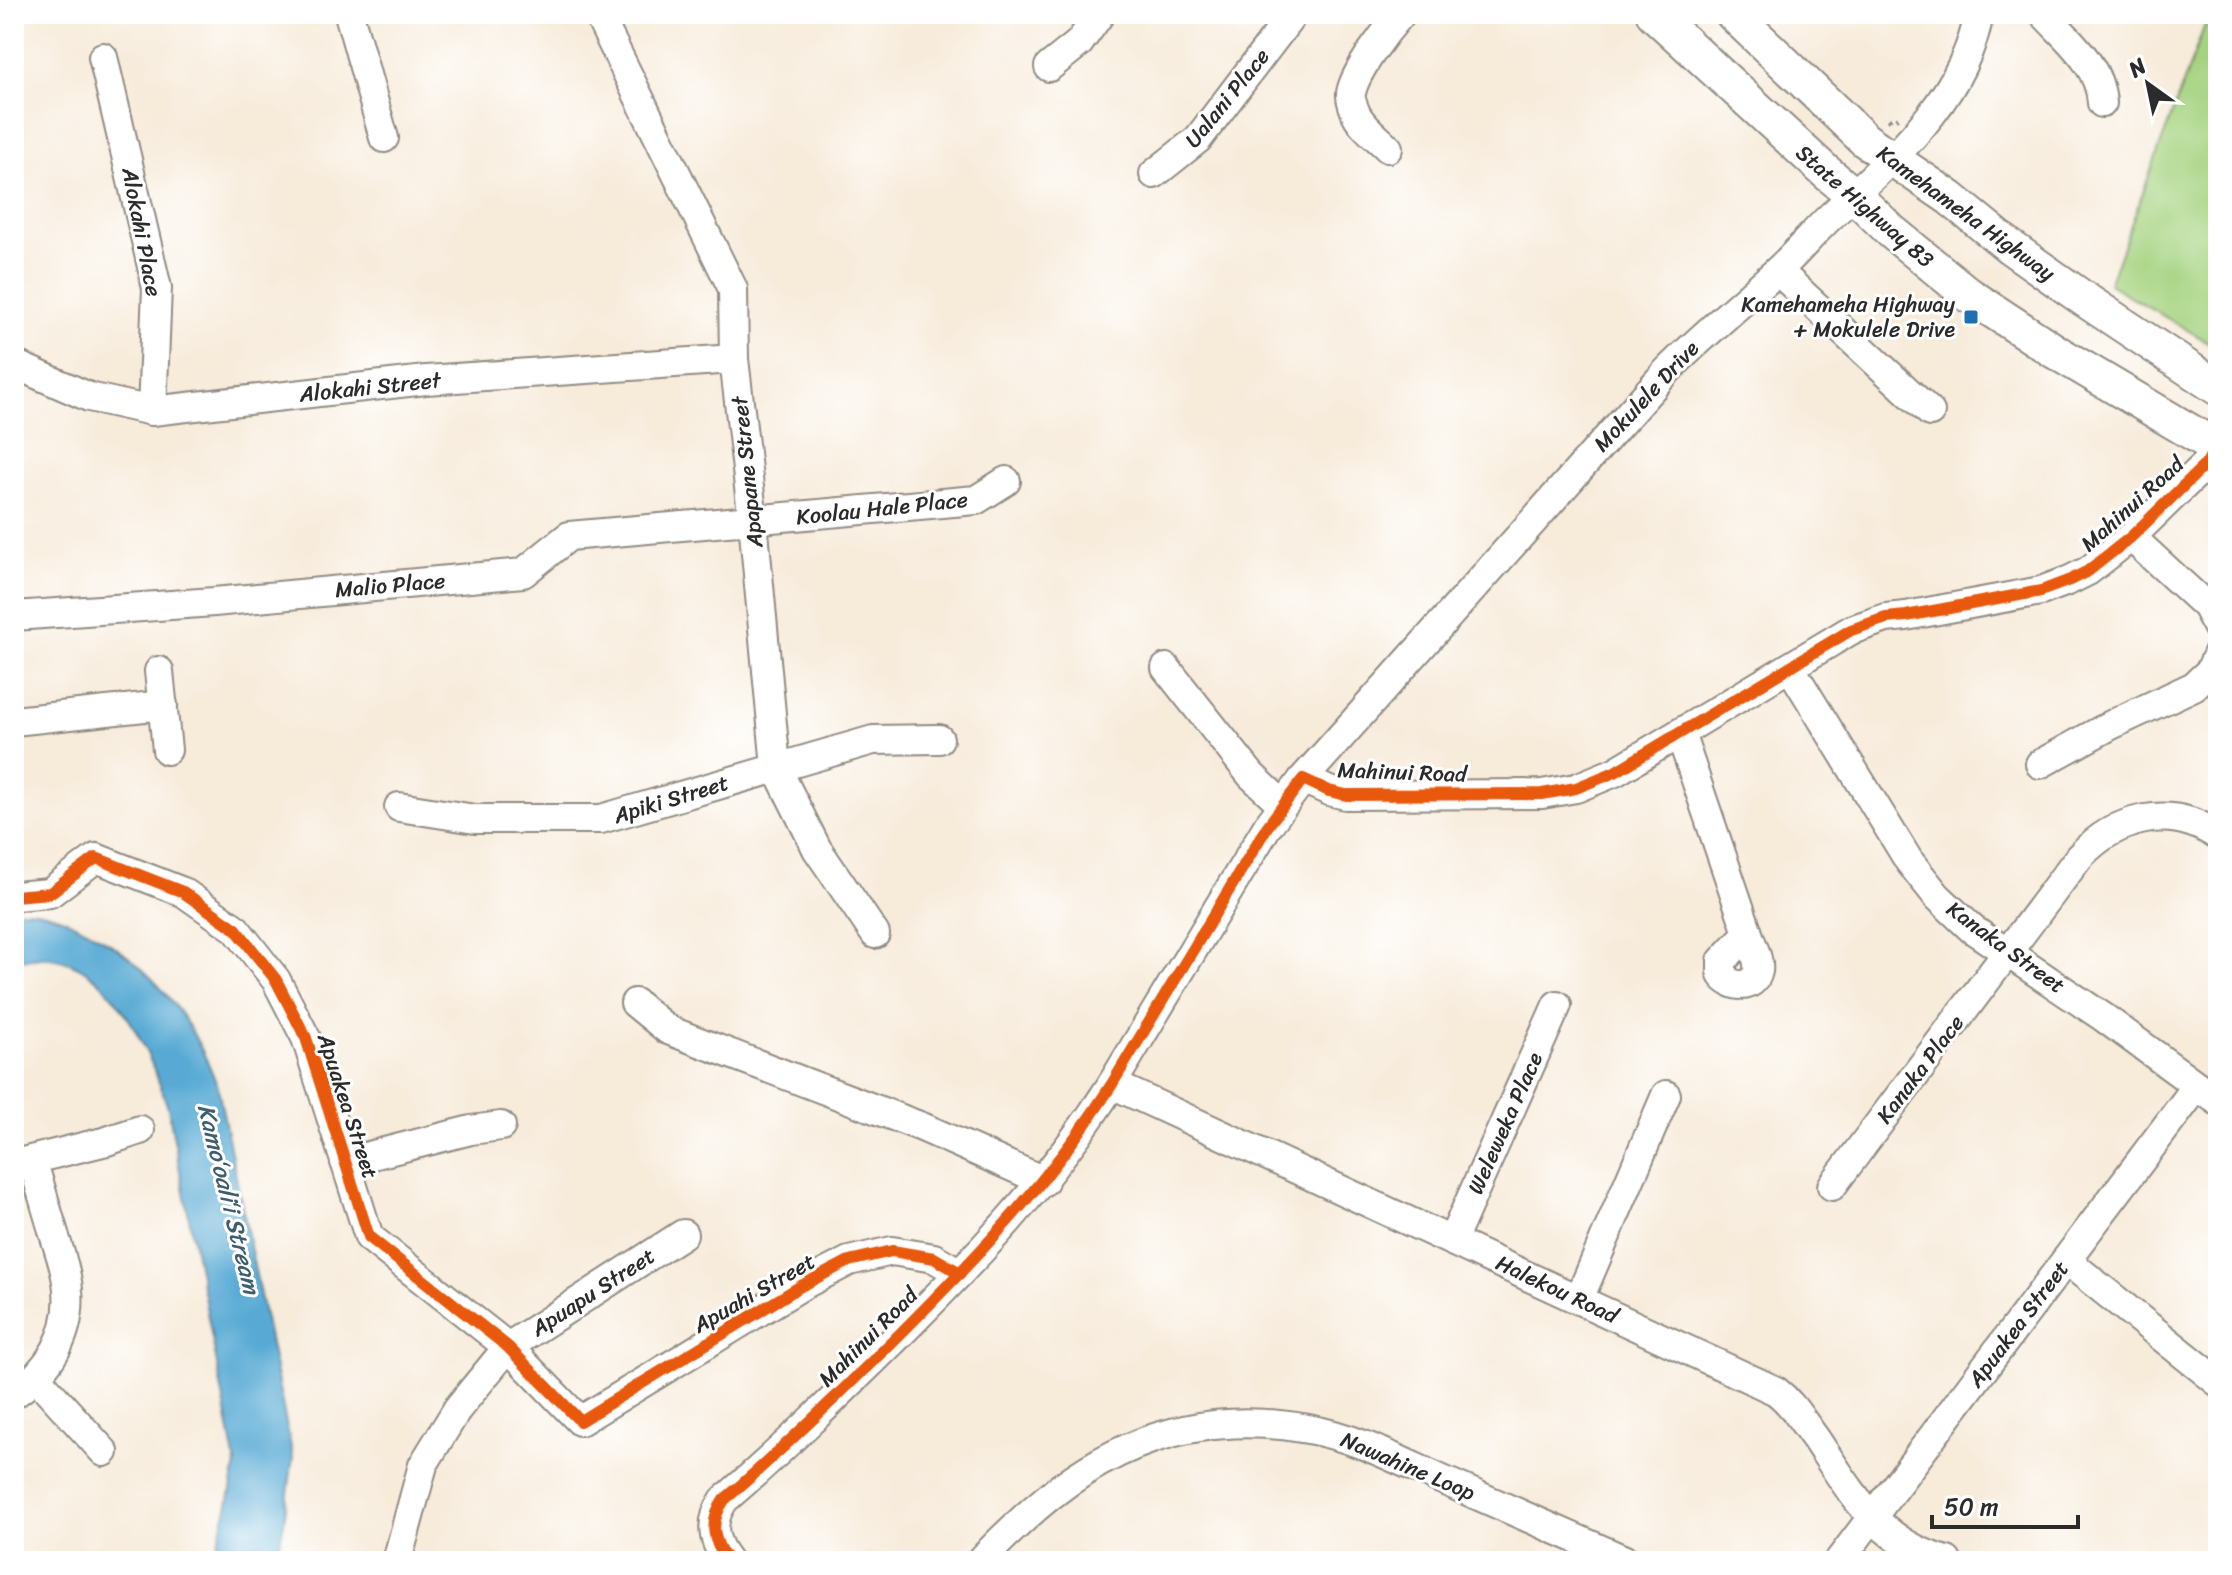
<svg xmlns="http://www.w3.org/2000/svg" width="2232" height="1575" viewBox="0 0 2232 1575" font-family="Sriracha,sans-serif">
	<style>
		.green { fill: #a6d380; stroke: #687f56; stroke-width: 2 }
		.water { fill: #59aad4; stroke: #426a80; stroke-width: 2 }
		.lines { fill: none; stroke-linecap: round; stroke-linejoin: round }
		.minor-casing { stroke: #918b82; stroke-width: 32 }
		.major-casing { stroke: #918b82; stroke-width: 38 }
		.path { stroke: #918b82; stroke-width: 3; stroke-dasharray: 6 6; stroke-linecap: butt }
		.minor { stroke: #fff; stroke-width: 28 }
		.major { stroke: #fff; stroke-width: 34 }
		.cycleway-casing { stroke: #fff; stroke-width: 17 }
		.cycleway { stroke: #e8590c; stroke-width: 12 }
		.poi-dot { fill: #1f6fb2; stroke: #fff; stroke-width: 3 }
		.labels { text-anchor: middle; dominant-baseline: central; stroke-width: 6; stroke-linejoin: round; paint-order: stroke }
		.street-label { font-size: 22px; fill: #2b2b2b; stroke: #fff }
		.poi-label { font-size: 22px; fill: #2b2b2b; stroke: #fff; text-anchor: end }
		.water-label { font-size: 24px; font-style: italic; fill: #3d5e6f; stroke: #fff }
	</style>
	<rect width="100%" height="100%" fill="#fff"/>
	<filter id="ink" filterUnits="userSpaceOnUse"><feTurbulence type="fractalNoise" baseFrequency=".0125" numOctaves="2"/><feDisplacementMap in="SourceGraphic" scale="16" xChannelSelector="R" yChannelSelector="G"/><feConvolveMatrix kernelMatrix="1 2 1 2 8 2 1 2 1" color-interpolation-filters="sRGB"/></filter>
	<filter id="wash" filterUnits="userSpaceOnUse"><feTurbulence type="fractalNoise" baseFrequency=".006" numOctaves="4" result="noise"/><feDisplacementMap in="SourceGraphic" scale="32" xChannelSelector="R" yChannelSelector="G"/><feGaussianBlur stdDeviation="1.8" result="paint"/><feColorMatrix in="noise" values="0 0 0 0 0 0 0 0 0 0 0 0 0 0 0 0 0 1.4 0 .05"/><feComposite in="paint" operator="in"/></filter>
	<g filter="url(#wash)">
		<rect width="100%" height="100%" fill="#f7ebda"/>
		<polygon class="green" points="2209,14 2218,14 2218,348 2109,284"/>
		<path class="water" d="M29,910c22,2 39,10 58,20 64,33 107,91 131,158l75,369 -9,66 -9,38h-62l16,-61 7,-36 -68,-356c-21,-65 -67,-174 -154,-146v-51z"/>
	</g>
	<g filter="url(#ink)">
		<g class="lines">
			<defs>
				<g id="minor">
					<polyline points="349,14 384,138"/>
					<polyline points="598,14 733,289 734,359 753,521 776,767 817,849 875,934"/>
					<path d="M2044,14c24,26 56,51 58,89"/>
					<polyline points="103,57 157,288 152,411"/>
					<polyline points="1049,67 1079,43 1100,14"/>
					<path d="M1388,148c-11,-11 -28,-23 -33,-37 -2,-5 -5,-13 -4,-18 4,-22 35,-62 50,-79"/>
					<polyline points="1154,174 1198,139 1293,14"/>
					<polyline points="1778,271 1930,412"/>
					<polyline points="14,364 89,397 152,411 426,380 734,359"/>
					<polyline points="2131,537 2206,606 2218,628"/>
					<polyline points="14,616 214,602 523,573 569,536 976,500 1006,481"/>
					<polyline points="1790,667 1909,861 1937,896 1972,929 2103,1017 2218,1101"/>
					<polyline points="1166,668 1251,775 1282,804"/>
					<polyline points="159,671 167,750"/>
					<polyline points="14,721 163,705"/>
					<path d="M1680,733l68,200c3,11 12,26 10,38 -4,19 -27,17 -36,4v-14l26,-28"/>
					<polyline points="2040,764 2111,725 2194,686 2210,671 2218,653"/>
					<path d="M1303,779l364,-408c35,-35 72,-66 108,-98 20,-18 37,-39 56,-57 61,-58 132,-115 148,-202"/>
					<polyline points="399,807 475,819 601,819 873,740 939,739"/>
					<polyline points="14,896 50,893 96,858 183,892 236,929 276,980 306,1038 369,1237 508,1347 580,1421 801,1286 849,1261 892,1251 934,1258 960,1273"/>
					<polyline points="635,1003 668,1030 922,1127 1044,1181"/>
					<path d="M1112,1084l664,307c17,13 26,30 39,47 37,55 63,105 132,123"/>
					<polyline points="345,1162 471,1130 501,1126"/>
					<polyline points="14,1164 107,1141 140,1130"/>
					<path d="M1832,1186l247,-329c37,-40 92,-54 139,-21"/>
					<polyline points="1452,1241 1557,1005"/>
					<polyline points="2066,1260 2218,1382"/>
					<polyline points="1579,1299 1666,1095"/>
					<polyline points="36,1377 104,1452"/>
					<path d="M14,1394c35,-23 58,-60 54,-104 -1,-18 -8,-36 -13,-53 -8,-26 -15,-52 -23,-77"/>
					<polyline points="397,1561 423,1465 458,1408 508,1347 683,1234"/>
					<path d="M728,1561c-16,-20 -19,-39 -4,-61 58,-50 113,-104 168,-158 82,-82 157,-159 220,-258l155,-257 36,-48 26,12 17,4 196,-1 34,-6 39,-16 236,-142 35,-12 20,-2 135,-25 29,-11 18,-9 43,-34 76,-74 9,-16"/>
					<path d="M981,1561c12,-14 25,-26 39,-39 81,-77 175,-114 288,-93 46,8 88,30 130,49 63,28 126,55 189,83"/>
					<polyline points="1839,1561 2197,1086"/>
				</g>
				<g id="major">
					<polyline points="1654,14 1826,172 1854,195 1892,232 1969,295 2056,352 2218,448"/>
					<polyline points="1733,14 1865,140 1950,198 2009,246 2084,299 2218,388"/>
				</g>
			</defs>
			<use href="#minor" class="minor-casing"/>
			<use href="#major" class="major-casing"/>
			<polyline class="path" points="1887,122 1895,115 1898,120"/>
			<use href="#minor" class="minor"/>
			<use href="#major" class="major"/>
			<defs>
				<g id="cycleway">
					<polyline points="14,896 50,893 96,858 183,892 236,929 276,980 306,1038 369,1237 508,1347 580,1421 801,1286 849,1261 892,1251 934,1258 960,1273"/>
					<path d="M728,1561c-16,-20 -19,-39 -4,-61 58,-50 113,-104 168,-158 82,-82 157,-159 220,-258l155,-257 36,-48 26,12 17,4 196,-1 34,-6 39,-16 236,-142 35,-12 20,-2 135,-25 29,-11 18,-9 43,-34 76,-74 9,-16"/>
				</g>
			</defs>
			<use href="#cycleway" class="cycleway-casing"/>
			<use href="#cycleway" class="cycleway"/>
		</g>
	</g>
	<rect class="poi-dot" x="1963" y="309" width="16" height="16" rx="4"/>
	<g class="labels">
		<g class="street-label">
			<text transform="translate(1227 98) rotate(-51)">Ualani Place</text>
			<text transform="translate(1865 206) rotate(41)">State Highway 83</text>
			<text transform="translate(1966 213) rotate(36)">Kamehameha Highway</text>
			<text transform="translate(142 232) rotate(79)">Alokahi Place</text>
			<text transform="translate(370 387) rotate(-6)">Alokahi Street</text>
			<text transform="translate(1646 396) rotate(-47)">Mokulele Drive</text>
			<text transform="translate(747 472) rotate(-96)">Apapane Street</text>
			<text transform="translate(2132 504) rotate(-42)">Mahinui Road</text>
			<text transform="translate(882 508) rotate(-6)">Koolau Hale Place</text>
			<text transform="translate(390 585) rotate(-5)">Malio Place</text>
			<text transform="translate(1402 772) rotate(2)">Mahinui Road</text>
			<text transform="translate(671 799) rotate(-17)">Apiki Street</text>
			<text transform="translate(2006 947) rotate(36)">Kanaka Street</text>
			<text transform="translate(1920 1069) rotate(-53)">Kanaka Place</text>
			<text transform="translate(348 1106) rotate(72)">Apuakea Street</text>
			<text transform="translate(1505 1123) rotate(-66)">Weleweka Place</text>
			<text transform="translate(1557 1289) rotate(25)">Halekou Road</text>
			<text transform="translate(593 1292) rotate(-33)">Apuapu Street</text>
			<text transform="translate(754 1293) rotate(-30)">Apuahi Street</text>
			<text transform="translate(2018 1324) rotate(-53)">Apuakea Street</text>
			<text transform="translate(868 1337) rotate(-45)">Mahinui Road</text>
			<text transform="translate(1408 1466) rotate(23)">Nawahine Loop</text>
		</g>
		<g class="poi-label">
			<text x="1955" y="304">Kamehameha Highway<tspan x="1955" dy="25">+ Mokulele Drive</tspan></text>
		</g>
		<g class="water-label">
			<text transform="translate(229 1199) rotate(76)">Kamoʻoaliʻi Stream</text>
		</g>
	</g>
	<rect width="2232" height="1575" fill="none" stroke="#fff" stroke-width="48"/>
	<g transform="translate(2148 84) rotate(327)" stroke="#ffffff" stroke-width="6" paint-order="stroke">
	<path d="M0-6L14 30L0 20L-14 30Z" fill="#2b2b2b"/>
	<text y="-12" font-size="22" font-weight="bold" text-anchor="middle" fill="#2b2b2b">N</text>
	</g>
	<path d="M1932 1515v12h146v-12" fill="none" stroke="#2b2b2b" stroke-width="4"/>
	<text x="1944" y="1515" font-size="24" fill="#2b2b2b" stroke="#ffffff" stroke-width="6" paint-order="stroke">50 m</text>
</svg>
